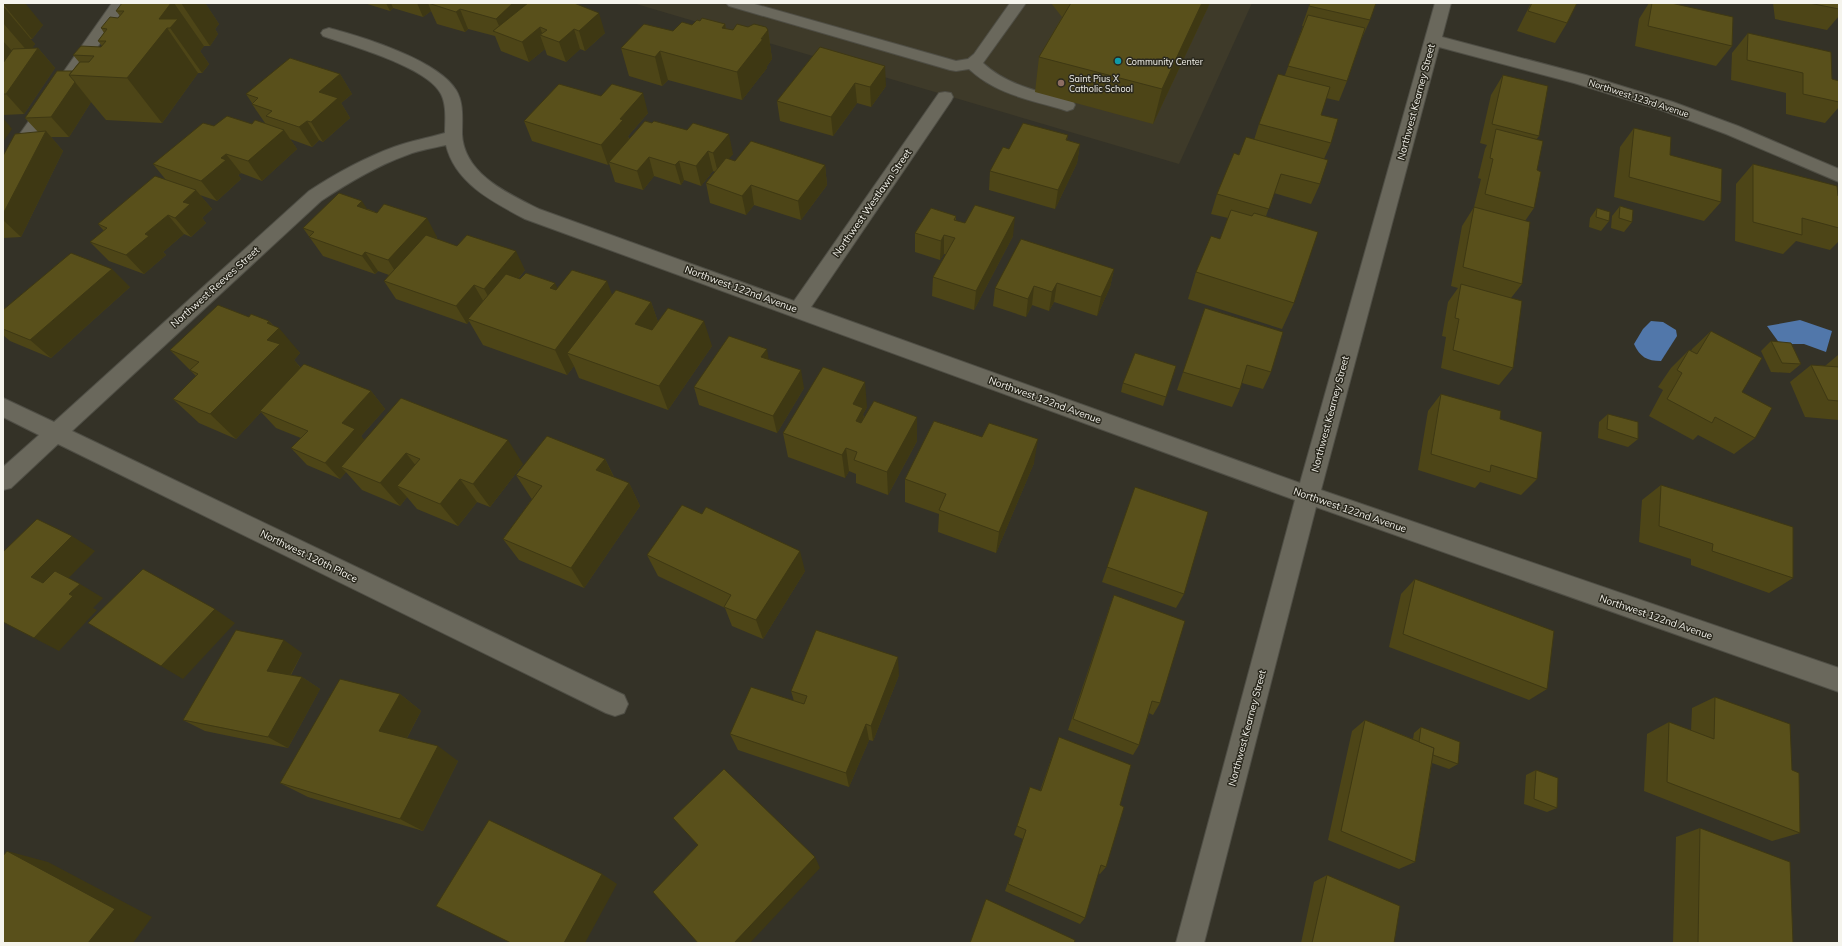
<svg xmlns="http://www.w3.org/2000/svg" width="1842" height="946" viewBox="0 0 1842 946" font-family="Mulish,sans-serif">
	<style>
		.built { fill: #3e3a29 }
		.water { fill: #5177aa }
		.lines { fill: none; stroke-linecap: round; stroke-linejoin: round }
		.minor-casing { stroke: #4f4e45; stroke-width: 2 }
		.minor { fill: #6a685c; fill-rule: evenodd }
		.wall { fill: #4d4517 }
		.shaded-wall { fill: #3e3813 }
		.building { fill: #59501b; stroke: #3e3813 }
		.culture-dot { fill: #0f9aa8; stroke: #2a281d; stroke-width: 1.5 }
		.education-dot { fill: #8d6e63; stroke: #2a281d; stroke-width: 1.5 }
		.labels { text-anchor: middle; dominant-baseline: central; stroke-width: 3; stroke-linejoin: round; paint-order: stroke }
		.far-poi-label { font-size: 9px; fill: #f5f4ed; stroke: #2a281d; text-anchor: start }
		.far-street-label { font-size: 9px; fill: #f5f4ed; stroke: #2a281d }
		.street-label { font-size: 10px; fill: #f5f4ed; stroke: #2a281d }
	</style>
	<rect width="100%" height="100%" fill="#343227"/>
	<polygon class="built" points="633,3 1252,3 1179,164"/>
	<g class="water">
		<polygon points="1800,320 1832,331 1826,352 1804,344 1780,344 1767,326"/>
		<path d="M1651,321l12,1 13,8 1,6 -16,25c-14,0 -21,-4 -27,-17l9,-15z"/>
	</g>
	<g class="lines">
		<defs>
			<g id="minor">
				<polygon points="112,3 128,3 28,147 9,181 3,183 3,161 12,145"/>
				<path d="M726,3h25l205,58 12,-2 6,-5 36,-51h16l-43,60c25,23 58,29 90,38l2,4 -2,4 -6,2 -6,-2c-34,-10 -65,-15 -92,-40l-13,2 -6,-1 -221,-64z"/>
				<path d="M1435,3h16l-9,34 144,38 87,27 65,24 101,43v13l-113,-48 -65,-24 -87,-27 -135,-36 -118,443 518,178v24l-523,-185 -112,436h-28l119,-443 -770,-281c-32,-17 -70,-36 -79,-74 -13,3 -27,5 -39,10 -31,11 -59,28 -86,46l-249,230 552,264 4,9 -4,9 -9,3 -9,-3 -548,-269 -47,44 -8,2v-23l36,-32 -36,-18v-19l51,24 255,-231c26,-17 55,-33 85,-44 16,-6 34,-9 51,-14 0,-12 2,-27 -4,-39 -13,-27 -90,-48 -118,-58l-2,-3 2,-3 6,-2c34,9 109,32 127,62 8,13 6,29 6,44 2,40 45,59 77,75l255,92 145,-208 6,-1 6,1 2,4 -2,4 -140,206 489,176z"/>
			</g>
		</defs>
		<use href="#minor" class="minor-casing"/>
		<use href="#minor" class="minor"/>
	</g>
	<g class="wall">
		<polygon points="3,3 43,25 32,39 30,39 35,44 32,48 38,48 55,68 24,114 3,115"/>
		<polygon points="122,3 205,3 219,24 215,29 218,34 210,46 204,46 200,51 209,64 202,73 198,73 162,123 106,120 91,102 69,137 51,137 63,151 21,237 3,238 3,156 38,132 25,118 72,71 79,62 73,55 101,47 102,46 98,41 104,33 101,28 118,18 120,16 116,11"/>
		<polygon points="364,3 526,3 526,4 605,33 585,51 580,49 566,62 547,55 545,49 529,62 501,51 495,36 468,29 465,32 437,24 431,11 423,17 393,8 390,11"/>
		<polygon points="1051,3 1210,3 1153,124 1035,92 1039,57 1062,17"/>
		<polygon points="1310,3 1370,20 1361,40 1347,81 1339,101 1326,98 1321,115 1331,143 1324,159 1320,184 1311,204 1274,193 1266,216 1294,303 1282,329 1188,299 1196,272 1220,239 1228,218 1211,214 1217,194 1239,155 1254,140 1259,124 1285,75 1303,26 1302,26"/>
		<polygon points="1531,3 1577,3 1567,23 1555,43 1517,31"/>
		<polygon points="1649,3 1671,3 1732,46 1716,66 1635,46 1639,19"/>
		<polygon points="1773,3 1839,3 1839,16 1827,30 1775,19"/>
		<polygon points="700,21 725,24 726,29 733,30 768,30 772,59 767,66 767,68 742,100 668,80 662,86 629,76 621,48 673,31 692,25"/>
		<polygon points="1748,33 1832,79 1839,81 1839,107 1825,123 1786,114 1786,93 1731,80 1732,53"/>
		<polygon points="820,47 886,86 871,107 857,103 833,136 780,121 777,101"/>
		<polygon points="340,74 352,94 341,103 350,118 323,142 319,140 312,147 290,139 297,149 262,181 241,173 238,175 241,179 217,201 200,195 212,209 202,218 206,223 191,237 184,234 163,252 166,255 144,274 109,261 90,242 104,231 98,224 166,180 153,164 214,126 252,124 265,123 252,104 252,103 246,94"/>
		<polygon points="1503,75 1539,136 1536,140 1537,170 1534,208 1525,221 1522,284 1511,298 1513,368 1499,385 1441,368 1446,337 1442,336 1448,302 1458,288 1451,286 1462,226 1474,207 1481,179 1478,178 1485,149 1487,145 1480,143 1491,95"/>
		<polygon points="648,113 628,136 629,139 733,154 728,159 735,161 825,165 827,185 801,220 754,205 746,215 710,203 706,183 715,172 713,171 701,186 684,180 681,185 654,176 643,190 615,182 609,163 608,165 532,141 524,121"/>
		<polygon points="1634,128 1670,155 1721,202 1704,221 1614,197 1620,147"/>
		<polygon points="1068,135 1067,140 1080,144 1077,163 1055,209 989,190 990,171 1009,149"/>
		<polygon points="1753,164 1839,196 1839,241 1830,250 1796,241 1783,254 1735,241 1736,184"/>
		<polygon points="1620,206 1632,222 1624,232 1611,228 1612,216"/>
		<polygon points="1597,208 1609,221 1601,231 1589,227 1590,218"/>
		<polygon points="368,209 437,237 436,239 525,270 518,279 557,288 612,295 651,302 658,322 712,346 668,410 579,378 574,366 567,375 483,345 469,321 467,324 396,299 384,281 389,275 378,271 375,274 323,256 303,228"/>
		<polygon points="956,216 956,221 1013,236 974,310 932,296 933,277 946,254 944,254 940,260 915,252 915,233"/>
		<polygon points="1114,269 1110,287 1097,316 1054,302 1049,311 1032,305 1026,317 993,306 995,288"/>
		<polygon points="130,287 51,358 10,341 3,335 3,310"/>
		<polygon points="1205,308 1271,372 1263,389 1242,383 1240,389 1232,407 1177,390"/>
		<polygon points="249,317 269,321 300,353 294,360 301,368 371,391 385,409 361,436 364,440 523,464 490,507 477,502 458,526 417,509 407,497 400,506 362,490 346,472 340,479 307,465 291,448 301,438 276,428 261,412 236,439 199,423 173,399 196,376 170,350"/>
		<polygon points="1711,331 1742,392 1755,438 1734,454 1698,435 1693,440 1649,416 1663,390 1658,387 1671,368 1689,350 1691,351 1692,349"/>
		<polygon points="1771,341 1801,364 1790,373 1771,372 1761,351"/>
		<polygon points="1838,355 1839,355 1839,420 1805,417 1790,382 1811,365 1825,366"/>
		<polygon points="769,359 804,388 777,433 699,405 694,387"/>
		<polygon points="1176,366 1163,406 1121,392 1123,383"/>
		<polygon points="1441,394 1500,419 1537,479 1521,495 1480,482 1475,488 1418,470 1428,411"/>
		<polygon points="867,407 863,414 864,419 917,417 917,441 888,495 856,483 856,474 849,471 845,478 788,457 783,433"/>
		<polygon points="1608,414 1638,439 1628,447 1598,438 1599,422"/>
		<polygon points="605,459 614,477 629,483 640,506 584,588 519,560 503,539 532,499 531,498 516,475"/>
		<polygon points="1034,463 996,553 938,532 939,514 905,502 905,479"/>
		<polygon points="1661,485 1793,578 1769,593 1691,565 1691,559 1639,542 1642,500"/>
		<polygon points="1135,487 1184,594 1176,608 1102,582"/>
		<polygon points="647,555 805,571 763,639 732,626 725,608 658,576"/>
		<polygon points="1415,579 1547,689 1529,700 1389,647 1401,594"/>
		<polygon points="1114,595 1160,703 1153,715 1149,713 1139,745 1133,755 1068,730 1109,609"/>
		<polygon points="302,653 291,675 302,677 320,689 288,748 205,731 183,720"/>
		<polygon points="899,675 873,741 869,740 849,787 738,750 730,734 794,701 791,691"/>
		<polygon points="400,694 421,711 407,738 458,761 423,831 308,797 280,783"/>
		<polygon points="1715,697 1792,770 1800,833 1772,841 1644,791 1647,734 1669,722 1691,731 1692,708"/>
		<polygon points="1365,720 1413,739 1414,733 1421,727 1458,764 1449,769 1432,763 1415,862 1399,869 1328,840 1352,731"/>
		<polygon points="1059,737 1120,805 1106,867 1100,874 1098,873 1085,918 1080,924 1005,891 1023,839 1014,835 1030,787 1040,791"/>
		<polygon points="1536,770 1557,808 1547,812 1524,804 1526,775"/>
		<polygon points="1700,828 1793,943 1673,943 1676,837"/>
		<polygon points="1327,875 1394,943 1301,943 1314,882"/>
	</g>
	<g class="shaded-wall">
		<polygon points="3,3 25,3 43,25 32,39 3,4"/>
		<polygon points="171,3 174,3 204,46 200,51 209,64 202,73 170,28 167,28 198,73 162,123 127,78 159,19"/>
		<polygon points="181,3 205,3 219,24 215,29 218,34 210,46"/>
		<polygon points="386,3 391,3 393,8 390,11"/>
		<polygon points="417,3 440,3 428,3 431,11 423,17"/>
		<polygon points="513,3 526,3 530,14 503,35 496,19"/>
		<polygon points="1202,3 1210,3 1153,124 1162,89"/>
		<polygon points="3,6 35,44 29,53 3,23"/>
		<polygon points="460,9 468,29 465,32 456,12"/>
		<polygon points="599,13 605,33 585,51 579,31"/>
		<polygon points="725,24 730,52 722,28"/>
		<polygon points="540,27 543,36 540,35 545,49 529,62 522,42"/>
		<polygon points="574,29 580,49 566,62 559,42"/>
		<polygon points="768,30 772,59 767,66 767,68 742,100 737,72"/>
		<polygon points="3,41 13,52 3,67"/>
		<polygon points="38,48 55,68 24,114 6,94"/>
		<polygon points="660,51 668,80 662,86 655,57"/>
		<polygon points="885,66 886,86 871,107 870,87"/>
		<polygon points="340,74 352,94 341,103 350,118 323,142 311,122 319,92"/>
		<polygon points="75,82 91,102 69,137 51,117"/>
		<polygon points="855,83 857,103 833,136 831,117"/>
		<polygon points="643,93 648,113 628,136 629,140 609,162 609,163 608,165 601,145 620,119"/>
		<polygon points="3,118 12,129 3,142"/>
		<polygon points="307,121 319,140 312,147 299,127"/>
		<polygon points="284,130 297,149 262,181 248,161"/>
		<polygon points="46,131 63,151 21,237 3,220 3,214"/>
		<polygon points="729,134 733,154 718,173 713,153"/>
		<polygon points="1080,144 1077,163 1055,209 1058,190"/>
		<polygon points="708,151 713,171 701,186 696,166"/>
		<polygon points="226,154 241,173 238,175 241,179 217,201 201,181 221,158"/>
		<polygon points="649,157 654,176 643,190 637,171"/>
		<polygon points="679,161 684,180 681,185 675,165"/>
		<polygon points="825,165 827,185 801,220 798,201"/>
		<polygon points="751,185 754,205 746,215 742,196"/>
		<polygon points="196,190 212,209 202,218 206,223 191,237 175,218 183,202"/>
		<polygon points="362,201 374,220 357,206"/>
		<polygon points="168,215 184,234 163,252 166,255 144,274 126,255 145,234"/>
		<polygon points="1015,217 1013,236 974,310 976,291"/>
		<polygon points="427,218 437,237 400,279 388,260"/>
		<polygon points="944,235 944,254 940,260 941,241"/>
		<polygon points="516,251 525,270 494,307 484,289"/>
		<polygon points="365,252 378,271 375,274 362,256"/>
		<polygon points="112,269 130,287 51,358 30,340"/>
		<polygon points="1114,269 1110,287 1097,316 1101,297"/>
		<polygon points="607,281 617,308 567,353 574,366 567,375 555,350"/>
		<polygon points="555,283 567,309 550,288"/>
		<polygon points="1057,283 1054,302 1049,311 1052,292"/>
		<polygon points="474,285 485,304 468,319 469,321 467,324 456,306"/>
		<polygon points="1034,286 1032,305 1026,317 1028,299"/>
		<polygon points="651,302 660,328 644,350 635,324"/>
		<polygon points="269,321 276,330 279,328 300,353 294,360 302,370 260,411 261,412 236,439 210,414 267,340 267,323"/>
		<polygon points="704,321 712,346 668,410 659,386"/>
		<polygon points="767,349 770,367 761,357"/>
		<polygon points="801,370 804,388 777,433 773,416"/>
		<polygon points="865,382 867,407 863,414 865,432 858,445 853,404"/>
		<polygon points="371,391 385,409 361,436 369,446 341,467 346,472 340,479 325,463 342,423"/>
		<polygon points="917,417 917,441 888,495 887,472"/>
		<polygon points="1038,439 1034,463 996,553 999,532"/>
		<polygon points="508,440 523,464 490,507 473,484"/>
		<polygon points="846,448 849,471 845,478 842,455"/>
		<polygon points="406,453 424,476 397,486 407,497 400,506 380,483"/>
		<polygon points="605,459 616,482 596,470"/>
		<polygon points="460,479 477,502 458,526 440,504"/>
		<polygon points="629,483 640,506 584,588 571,568"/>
		<polygon points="72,536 95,551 56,591 31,577"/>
		<polygon points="800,551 805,571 763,639 756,620"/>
		<polygon points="80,584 103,598 93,608 97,610 59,651 34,638 69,594"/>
		<polygon points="215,609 235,623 183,679 161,666"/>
		<polygon points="284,640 302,653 286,683 267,671"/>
		<polygon points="898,657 899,675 873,741 871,726"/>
		<polygon points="302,677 320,689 288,748 268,737"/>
		<polygon points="400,694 421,711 402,747 379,731"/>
		<polygon points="866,724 869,740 849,787 846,773"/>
		<polygon points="438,746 458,761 423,831 400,819"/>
		<polygon points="7,851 48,862 152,917 133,943 88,943"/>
		<polygon points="815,857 820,868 750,943 734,943"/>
		<polygon points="602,874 617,884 585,943 564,943"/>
	</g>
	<g class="building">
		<polygon points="122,3 171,3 159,19 178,19 170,28 167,28 127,78 69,75 80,62 89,62 94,56 73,55 81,46 101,47 106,41 98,41 107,29 101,28 110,17 118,18 124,11 116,11"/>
		<polygon points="428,3 513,3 496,19 460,9 456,12"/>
		<polygon points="528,3 574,3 599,13 579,31 574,29 559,42 540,35 547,30 540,27 522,42 493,31"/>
		<polygon points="1071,3 1202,3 1162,89 1039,57"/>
		<polygon points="1310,3 1376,3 1370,20 1309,6"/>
		<polygon points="1532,3 1577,3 1567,23 1528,11"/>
		<polygon points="1652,3 1671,3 1733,17 1732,46 1648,26"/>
		<polygon points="1809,3 1839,3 1839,9"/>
		<polygon points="1308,15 1365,28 1347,81 1288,66"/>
		<polygon points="702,18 725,24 722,28 733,30 737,24 748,27 754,24 766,27 768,30 761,39 763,39 737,72 660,51 655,57 621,48 644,24 673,31 682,22 692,25 697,20 700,21"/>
		<polygon points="1748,33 1831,52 1832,79 1839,81 1839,102 1803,94 1803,73 1747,60"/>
		<polygon points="820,47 885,66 870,87 855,83 831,117 777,101"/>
		<polygon points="38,48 6,94 3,94 3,63 13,49"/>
		<polygon points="290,58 340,74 319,92 338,98 311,122 307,121 299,127 266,116 272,111 252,104 258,98 246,94"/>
		<polygon points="57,71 72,71 69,75 75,82 51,117 25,118"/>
		<polygon points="1278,74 1330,87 1321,115 1338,119 1331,143 1259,124"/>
		<polygon points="1503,75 1548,86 1539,136 1492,124"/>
		<polygon points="559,84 601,96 612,84 643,93 620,119 623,120 601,145 524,121"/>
		<polygon points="227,116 252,124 255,120 284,130 248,161 226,154 221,158 226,160 201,181 153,164 203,123 214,126"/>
		<polygon points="645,121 652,123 654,121 687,130 693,123 729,134 713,153 708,151 696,166 679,161 675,165 649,157 637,171 609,162"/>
		<polygon points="1023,123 1068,135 1066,140 1080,144 1058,190 990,171 1003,147 1009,149"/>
		<polygon points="1634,128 1671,137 1670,155 1722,169 1721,202 1629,177"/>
		<polygon points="1496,129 1543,141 1537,170 1541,172 1534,208 1485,194 1493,159 1490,158"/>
		<polygon points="46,131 3,214 3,156 15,134"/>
		<polygon points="1246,137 1328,160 1320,184 1281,174 1269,209 1217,194 1234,153 1239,155"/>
		<polygon points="751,141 825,165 798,201 751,185 742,196 706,183 726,158 735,161"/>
		<polygon points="1753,164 1837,186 1838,196 1839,196 1839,228 1802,218 1802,235 1753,222"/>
		<polygon points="155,176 196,190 183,202 190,204 175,218 168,215 145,234 149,236 126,255 90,242 107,228 98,224"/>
		<polygon points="339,193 362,201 357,206 377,213 384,204 427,218 388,260 365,252 362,256 309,237 314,232 303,228"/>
		<polygon points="975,205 1015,217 976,291 933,277 955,238 944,235 941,241 915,233 931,208 956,216 954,220 965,223"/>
		<polygon points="1620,206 1633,210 1632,222 1619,218"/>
		<polygon points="1474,207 1530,222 1522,284 1463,267"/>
		<polygon points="1597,208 1610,212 1609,221 1596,217"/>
		<polygon points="1231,210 1252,216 1254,213 1318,232 1294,303 1196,272 1211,236 1220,239"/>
		<polygon points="426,235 457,246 467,235 516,251 484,289 474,285 456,306 384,281"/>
		<polygon points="1021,239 1114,269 1101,297 1057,283 1052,292 1034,286 1028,299 995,288"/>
		<polygon points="71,253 112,269 30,340 3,329 3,310"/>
		<polygon points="572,270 607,281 555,350 468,319 506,274 520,279 526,273 555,283 550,288 556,290"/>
		<polygon points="1461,284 1522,301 1513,368 1453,350 1459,319 1455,318"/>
		<polygon points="616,290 651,302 635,324 652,330 668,308 704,321 659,386 567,353"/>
		<polygon points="218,305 249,317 251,314 269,321 267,323 279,328 267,340 280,344 210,414 173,399 198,374 190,370 199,362 170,350"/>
		<polygon points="1205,308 1283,332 1271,372 1247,365 1240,389 1183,372"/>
		<polygon points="1711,331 1762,358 1742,392 1772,408 1755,438 1715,417 1712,423 1667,399 1682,373 1677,370 1689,350 1697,354"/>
		<polygon points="729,336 767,349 761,357 801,370 773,416 694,387"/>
		<polygon points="1771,341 1791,343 1801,364 1782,363"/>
		<polygon points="1135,353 1176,366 1166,397 1123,383"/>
		<polygon points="304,364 371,391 342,423 355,429 325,463 291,448 308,431 260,411"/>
		<polygon points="1811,365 1839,367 1839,401 1828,400"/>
		<polygon points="823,367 865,382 853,404 863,408 856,421 861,423 874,401 917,417 887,472 854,460 857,452 846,448 842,455 783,433"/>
		<polygon points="1441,394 1501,411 1500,419 1542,432 1537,479 1491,465 1490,472 1431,454"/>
		<polygon points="401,398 508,440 473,484 460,479 440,504 397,486 420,459 406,453 380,483 341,467"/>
		<polygon points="1608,414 1638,422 1638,439 1607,429"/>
		<polygon points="934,421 982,437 989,423 1038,439 999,532 939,510 946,494 905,479"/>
		<polygon points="547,436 605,459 596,470 629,483 571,568 503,539 542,486 516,475"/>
		<polygon points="1661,485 1793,527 1793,578 1712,551 1713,544 1659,526"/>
		<polygon points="1135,487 1208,512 1184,594 1107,567"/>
		<polygon points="682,505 702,514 706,507 800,551 756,620 724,607 731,595 647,555"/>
		<polygon points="37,519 72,536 31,577 43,583 55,571 80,584 69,594 73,596 34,638 3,622 3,552"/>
		<polygon points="143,569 215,609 161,666 88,623"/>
		<polygon points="1415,579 1554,631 1547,689 1403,634"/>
		<polygon points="1114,595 1185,621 1160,703 1152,701 1139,745 1073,719"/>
		<polygon points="236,630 284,640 267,671 302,677 268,737 183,720"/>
		<polygon points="816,630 898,657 871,726 866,724 846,773 730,734 751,687 804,704 807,696 791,691"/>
		<polygon points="340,679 400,694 379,731 438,746 400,819 280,783"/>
		<polygon points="1715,697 1790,724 1792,770 1799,773 1800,833 1667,782 1669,722 1714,739"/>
		<polygon points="1365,720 1434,748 1415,862 1341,831"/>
		<polygon points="1421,727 1460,742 1458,764 1433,755 1434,748 1419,742"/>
		<polygon points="1059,737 1131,765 1120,805 1124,807 1106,867 1101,865 1085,918 1008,884 1026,830 1017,826 1030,787 1041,791"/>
		<polygon points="724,769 815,857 734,943 698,943 653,892 698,845 673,818"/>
		<polygon points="1536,770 1558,778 1557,808 1534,799"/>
		<polygon points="489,820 602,874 564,943 511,943 436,906"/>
		<polygon points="1700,828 1790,862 1793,943 1698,943"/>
		<polygon points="7,851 115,909 88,943 3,943 3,856"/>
		<polygon points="1327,875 1400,906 1394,943 1312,943"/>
		<polygon points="986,899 1075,940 1074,943 970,943"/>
	</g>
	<circle class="culture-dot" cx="1118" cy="61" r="4"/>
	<circle class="education-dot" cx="1061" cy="83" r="4"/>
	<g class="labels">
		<g class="far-poi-label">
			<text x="1126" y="61">Community Center</text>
			<text x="1069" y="78">Saint Pius X<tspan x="1069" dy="10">Catholic School</tspan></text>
		</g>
		<g class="far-street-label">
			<text transform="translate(1639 98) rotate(18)">Northwest 123rd Avenue</text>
		</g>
		<g class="street-label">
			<text transform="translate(1416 102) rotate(-75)">Northwest Kearney Street</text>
			<text transform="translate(872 203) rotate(-55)">Northwest Westlawn Street</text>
			<text transform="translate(215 287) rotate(-42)">Northwest Reeves Street</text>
			<text transform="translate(741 289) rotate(20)">Northwest 122nd Avenue</text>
			<text transform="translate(1045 400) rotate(20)">Northwest 122nd Avenue</text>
			<text transform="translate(1330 414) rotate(-75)">Northwest Kearney Street</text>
			<text transform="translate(1350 510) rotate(19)">Northwest 122nd Avenue</text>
			<text transform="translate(309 556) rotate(26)">Northwest 120th Place</text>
			<text transform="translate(1656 617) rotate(19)">Northwest 122nd Avenue</text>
			<text transform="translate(1247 728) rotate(-75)">Northwest Kearney Street</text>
		</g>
	</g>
	<rect width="1842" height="946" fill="none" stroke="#f5f4ed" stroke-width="8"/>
</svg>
